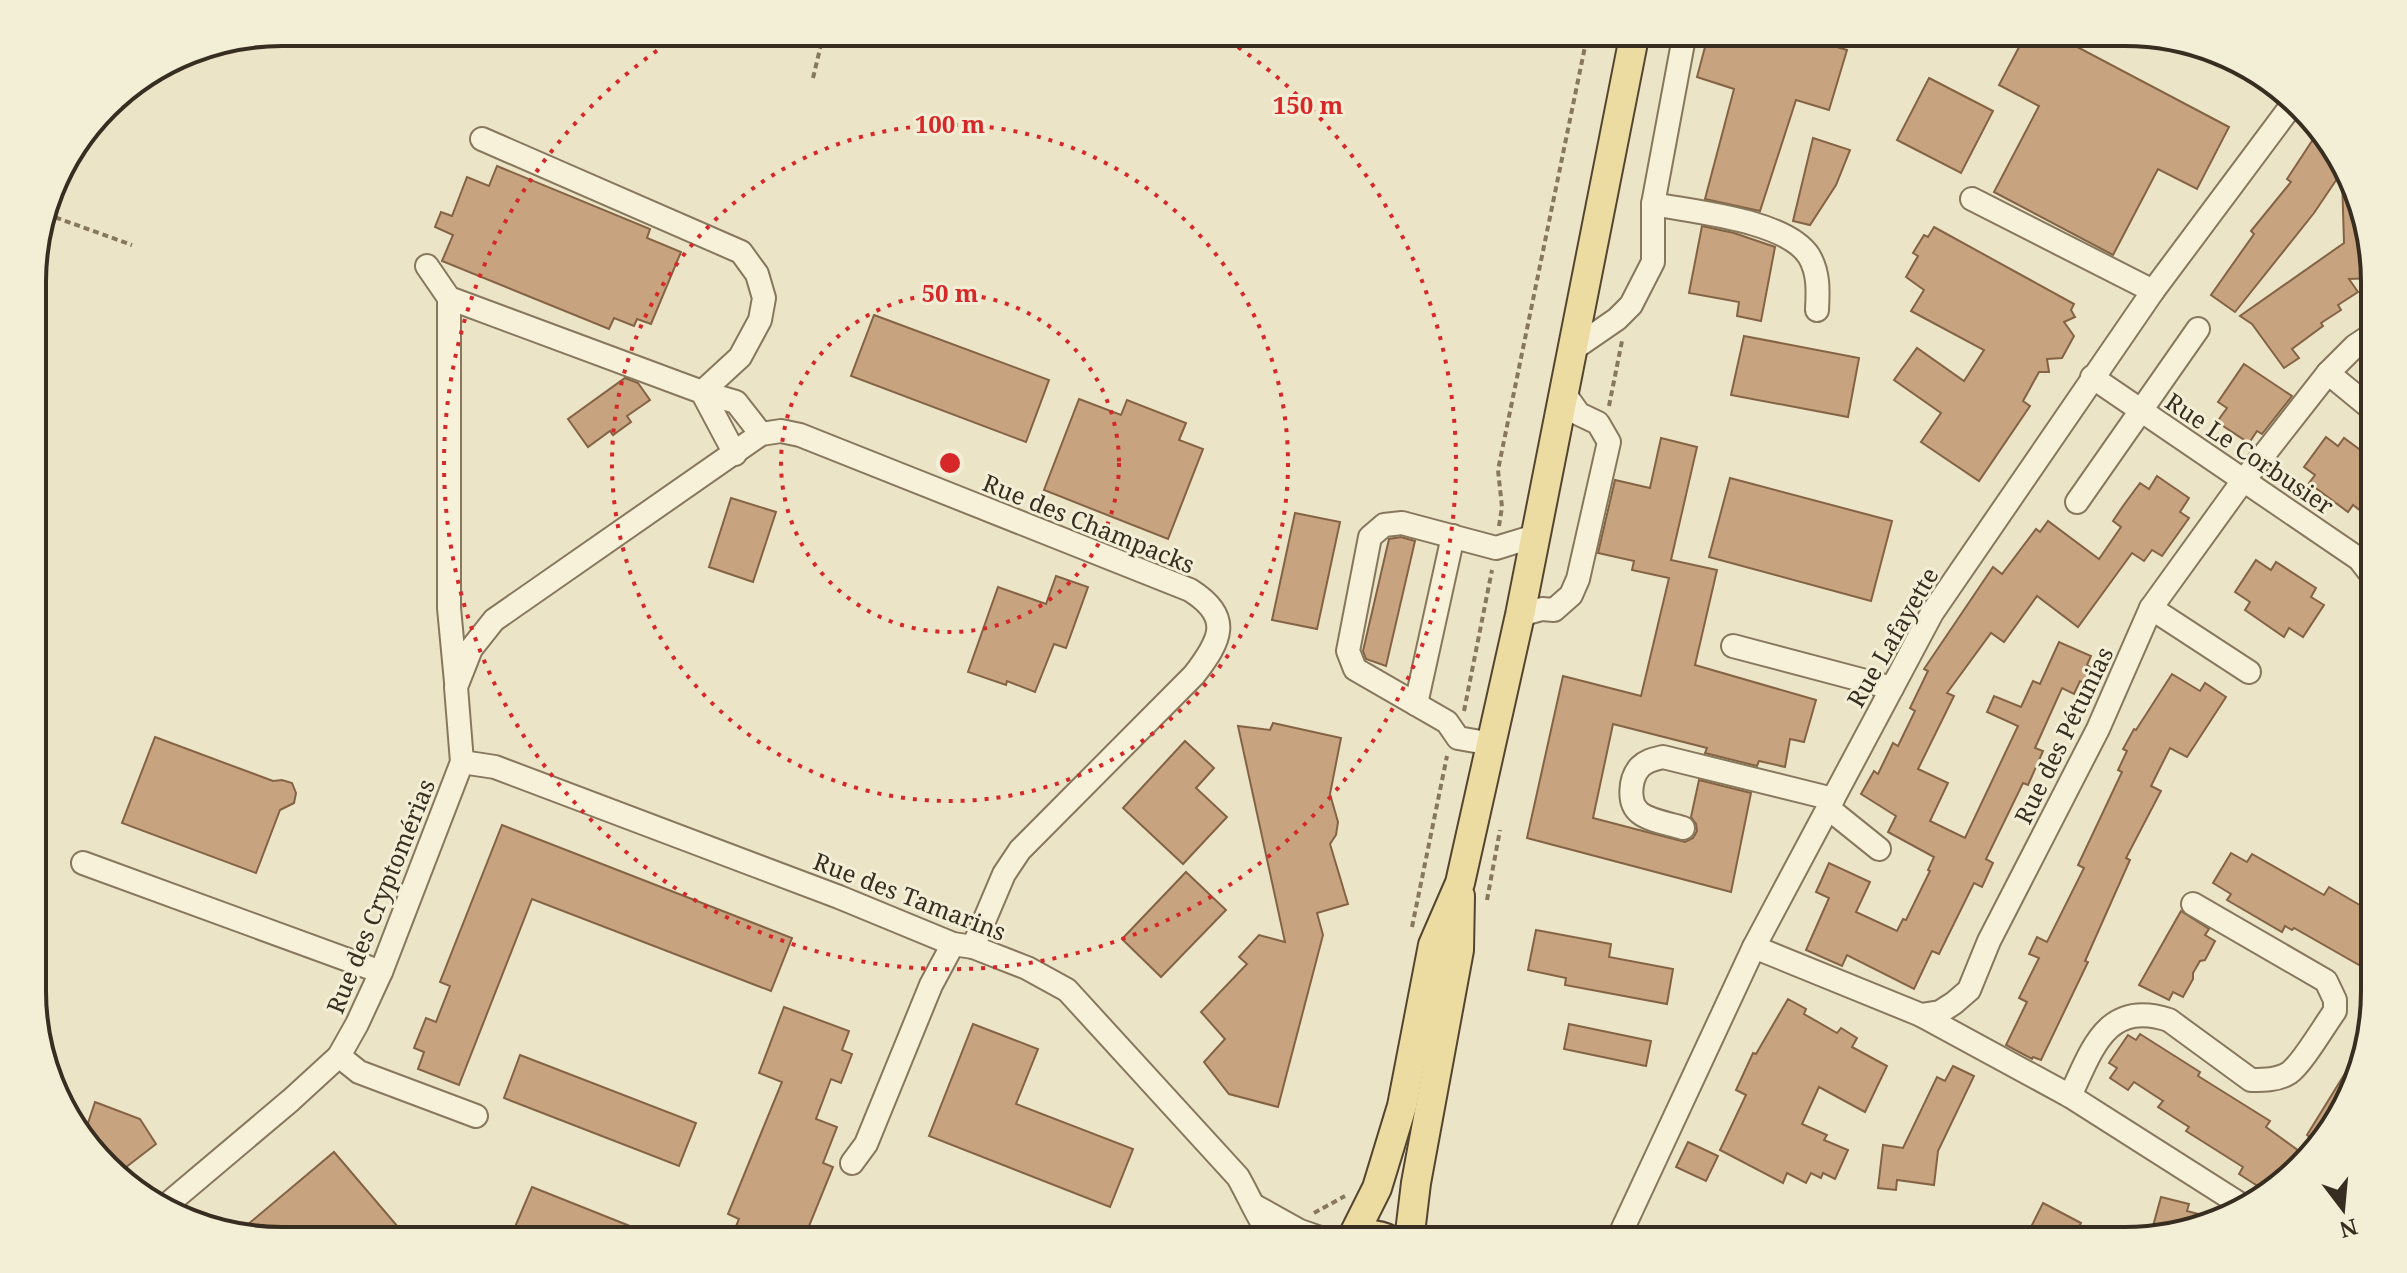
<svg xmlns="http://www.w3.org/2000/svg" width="2407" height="1273" viewBox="0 0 2407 1273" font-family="'Noto Serif',serif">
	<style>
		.building { fill: #c7a47f; stroke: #846345; stroke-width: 2 }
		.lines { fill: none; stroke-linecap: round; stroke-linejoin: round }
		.minor-casing { stroke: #86775d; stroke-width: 26 }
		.major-casing { stroke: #544531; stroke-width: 32 }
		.path { stroke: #86775d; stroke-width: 4; stroke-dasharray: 6 4; stroke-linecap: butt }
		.minor { stroke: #f7f1d9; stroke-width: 22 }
		.major { stroke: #ecdca1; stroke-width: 28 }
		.ring { fill: none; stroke: #d62828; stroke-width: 4; stroke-dasharray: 4 8 }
		.labels { text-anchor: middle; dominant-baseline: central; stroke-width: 6; stroke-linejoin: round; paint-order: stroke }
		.street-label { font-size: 24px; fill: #372d20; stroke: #f3eed6 }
		.rim { fill: none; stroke: #372d20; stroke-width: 4 }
		.centre { fill: #d62828; stroke: #f3eed6; stroke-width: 4 }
		.ring-label { font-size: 24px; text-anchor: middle; font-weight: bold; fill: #d62828; stroke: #f3eed6; stroke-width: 6; stroke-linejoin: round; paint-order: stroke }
	</style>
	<rect width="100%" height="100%" fill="#ece4c7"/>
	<g class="building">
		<polygon points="1709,32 1787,32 1847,50 1829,110 1796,100 1760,211 1705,199 1734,89 1697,77"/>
		<polygon points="2027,32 2049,32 2229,127 2197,189 2158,169 2113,255 1994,192 2039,106 1999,85"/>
		<polygon points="1929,78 1993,111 1961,173 1897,140"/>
		<polygon points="1813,138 1850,150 1836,185 1810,225 1793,221"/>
		<polygon points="2314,138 2336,153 2343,170 2314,213 2235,312 2211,295 2254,234 2251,231 2291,182 2287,179"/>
		<polygon points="497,166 650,229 647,238 681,252 651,324 637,319 634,326 614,318 609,329 442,261 453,235 435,227 441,212 452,216 467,177 489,186"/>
		<polygon points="2345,176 2373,250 2373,278 2349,279 2358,292 2338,305 2341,310 2321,323 2323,326 2292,349 2299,358 2284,368 2252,324 2240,316 2344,243 2342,177"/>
		<polygon points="1702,226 1734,233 1775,247 1761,321 1737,316 1739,302 1689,293"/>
		<polygon points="1934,227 2074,304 2071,310 2075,317 2064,322 2074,336 2062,358 2047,359 2049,372 2039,372 2023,401 2030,406 1979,481 1921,442 1941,413 1894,380 1917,348 1964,381 1984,350 1911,311 1924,290 1906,277 1918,256 1913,253 1924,235 1928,237"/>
		<polygon points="874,315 1049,380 1026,442 851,376"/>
		<polygon points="1744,336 1859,358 1848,417 1731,395"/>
		<polygon points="2244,364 2292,396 2262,434 2257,431 2249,443 2217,422 2227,408 2218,402"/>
		<polygon points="625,378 638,383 650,400 627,416 631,422 613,435 610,431 588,447 568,419"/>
		<polygon points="1079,399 1121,415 1127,400 1186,423 1179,440 1203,449 1168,539 1044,490"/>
		<polygon points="2326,437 2338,446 2344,438 2374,460 2374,506 2366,515 2353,505 2348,512 2309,483 2315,475 2304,467"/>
		<polygon points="1661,438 1697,447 1671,560 1717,570 1695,665 1816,700 1804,742 1790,739 1785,767 1759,761 1757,766 1705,753 1707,748 1613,724 1593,818 1685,842 1693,838 1697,831 1696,824 1691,817 1699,780 1751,793 1731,892 1527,838 1563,676 1641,696 1669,578 1632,570 1634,561 1598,553 1615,480 1650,488"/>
		<polygon points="2157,476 2189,498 2180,512 2189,518 2162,556 2152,550 2144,561 2132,553 2078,627 2037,596 2004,642 1991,633 1947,693 1954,696 1918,769 1948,783 1930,821 1965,838 2018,726 1987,712 1994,696 2021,707 2033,681 2040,684 2059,642 2091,656 2087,665 2090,667 2084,683 2080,681 2074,694 2062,688 2035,748 2043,751 2028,785 2023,783 1986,859 1993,863 1982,887 1974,883 1939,954 1932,951 1914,989 1847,955 1842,966 1806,950 1829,898 1816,892 1829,863 1870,882 1856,912 1897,931 1903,919 1906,920 1930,871 1928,870 1934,857 1888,832 1896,816 1861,794 1874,771 1878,774 1893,743 1898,746 1915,711 1910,708 1928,671 1924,669 1993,567 2002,574 2036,529 2040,532 2048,521 2099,559 2121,527 2113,521 2123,506 2140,483 2149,489"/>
		<polygon points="1730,478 1892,521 1871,601 1709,557"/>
		<polygon points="731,498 776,512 753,582 709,567"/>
		<polygon points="1295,513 1340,522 1317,629 1272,620"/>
		<polygon points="1401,537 1415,541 1386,666 1366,659 1363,651 1389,539"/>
		<polygon points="2256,560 2271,570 2276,562 2316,588 2311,597 2324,605 2303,637 2289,628 2284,637 2245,610 2250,602 2235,592"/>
		<polygon points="1056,576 1088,587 1066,648 1054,644 1035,692 1007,681 1006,685 968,672 998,587 1046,604"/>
		<polygon points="2172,674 2200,691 2205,683 2226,697 2187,757 2170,748 2151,786 2161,791 2126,858 2130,860 2085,961 2088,962 2041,1060 2033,1057 2032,1059 2006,1045 2027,1002 2019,998 2039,958 2029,954 2037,937 2047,942 2084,868 2078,865 2122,772 2118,770 2127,751 2123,749 2134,729 2136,730"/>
		<polygon points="1273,723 1341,738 1330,794 1338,822 1336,835 1330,844 1348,904 1317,913 1323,935 1278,1107 1229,1094 1204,1062 1225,1039 1201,1012 1247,964 1239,957 1259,935 1285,942 1238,726 1270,730"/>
		<polygon points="155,737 273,781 282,780 292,783 296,793 294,803 280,810 256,873 122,823"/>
		<polygon points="1185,741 1214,768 1196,788 1227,817 1183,864 1123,808"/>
		<polygon points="502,825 792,938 771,991 532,899 459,1085 418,1069 424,1052 414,1048 426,1018 436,1022 450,986 440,982"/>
		<polygon points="2231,853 2247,862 2252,854 2324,895 2329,887 2375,914 2375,966 2363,959 2359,965 2294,928 2292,930 2285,926 2282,932 2227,900 2231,894 2213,883"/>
		<polygon points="1186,872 1226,910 1161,977 1122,939"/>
		<polygon points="2181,911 2209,929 2205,935 2215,941 2205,960 2200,961 2193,973 2193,979 2183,997 2173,992 2169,1000 2139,985"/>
		<polygon points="1536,930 1611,944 1609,957 1673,969 1667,1004 1565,985 1566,978 1528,970"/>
		<polygon points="1788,999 1806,1009 1804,1014 1837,1033 1841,1028 1857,1038 1852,1047 1887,1066 1865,1112 1819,1087 1802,1124 1827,1135 1824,1140 1848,1150 1835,1179 1823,1173 1821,1178 1811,1173 1806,1183 1787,1173 1783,1183 1720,1150 1746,1095 1736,1090 1753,1053 1756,1054"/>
		<polygon points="784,1007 849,1031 842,1050 852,1054 841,1083 831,1079 816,1119 837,1127 823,1163 833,1167 803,1241 730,1241 739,1219 728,1214 782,1082 759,1073"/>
		<polygon points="973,1024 1038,1049 1016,1104 1133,1149 1110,1207 929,1136"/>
		<polygon points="1569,1024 1651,1041 1646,1066 1564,1049"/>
		<polygon points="2140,1034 2200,1072 2198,1076 2270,1121 2266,1127 2303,1154 2274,1187 2267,1192 2239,1174 2243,1167 2186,1131 2189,1127 2158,1107 2163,1101 2134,1082 2128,1090 2110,1078 2117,1068 2109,1063 2128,1035 2136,1040"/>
		<polygon points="2357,1054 2360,1055 2349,1102 2315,1141 2307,1135"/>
		<polygon points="520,1055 696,1123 679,1166 504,1098"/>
		<polygon points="1953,1066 1974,1076 1938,1151 1934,1185 1897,1180 1896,1190 1878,1188 1883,1145 1903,1148 1937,1077 1945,1081"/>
		<polygon points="95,1102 140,1119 156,1144 121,1171 83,1138"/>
		<polygon points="1688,1142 1718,1156 1706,1181 1676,1167"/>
		<polygon points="334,1152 410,1241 282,1241 240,1231"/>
		<polygon points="532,1187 665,1240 665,1241 509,1241"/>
		<polygon points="2161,1197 2189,1204 2187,1211 2210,1217 2150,1237"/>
		<polygon points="2043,1203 2081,1223 2072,1240 2024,1241"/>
	</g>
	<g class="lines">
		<defs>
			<g id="minor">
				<polyline points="482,139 741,252 757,274 764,298 760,320 740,357 702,392 736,402 761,434"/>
				<polyline points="1972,199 2153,291"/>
				<path d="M1653,204c40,8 133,16 156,52 10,17 9,35 8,54"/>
				<polyline points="427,266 449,298 702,392 735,454"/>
				<polyline points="449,298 449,608 456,682"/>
				<polyline points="1572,350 1617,319 1631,305 1653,262 1653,204 1685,32"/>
				<polyline points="2328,373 2373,410"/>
				<polyline points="2092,377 2359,559 2374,578"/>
				<polyline points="2077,502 2198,329"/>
				<polyline points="2151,608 2249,672"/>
				<polyline points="1520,615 1542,609 1554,610 1571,595 1578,579 1609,442 1598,423 1579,414 1564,393"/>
				<polyline points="1733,646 1892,688"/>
				<polyline points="1416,704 1453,536"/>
				<polyline points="1492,744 1458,738 1447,722 1355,669 1348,651 1370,537 1384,525 1402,523 1496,548 1535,536"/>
				<path d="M462,762l33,5 344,130 114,47 20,3 54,21 40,22 171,187c12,21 21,44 36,64"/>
				<polyline points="1828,808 1879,849"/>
				<path d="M1683,828c-12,-4 -33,-7 -43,-15 -13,-10 -10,-35 0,-46 7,-7 15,-8 23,-10l170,42"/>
				<polyline points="83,863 381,972"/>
				<polyline points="1754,947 1921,1015 1940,1012 1954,1003 1969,990 1989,941 2098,729 2151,608 2237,489 2328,373 2355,346 2373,334"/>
				<polyline points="1921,1015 2070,1096 2243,1206"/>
				<polyline points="339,1056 359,1072 476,1116"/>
				<path d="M2070,1096c22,-46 36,-97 99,-76l82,60c13,0 27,0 38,-7 13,-9 35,-47 46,-62v-11l-9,-19 -133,-77"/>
				<polyline points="852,1163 866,1144 931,985 953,944"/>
				<polyline points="1255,1206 1300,1231 1329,1241"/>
				<path d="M163,1208l128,-108 48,-44 18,-32 24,-52 81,-210 -6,-75 15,-38 23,-29 267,-186 20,-3 19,4 390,155c43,27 31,50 4,85l-174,175 -16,24 -31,73"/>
				<polyline points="1617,1241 1754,947 1932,613 2153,291 2291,106"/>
			</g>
			<g id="major">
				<polyline points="1352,1238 1377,1188 1402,1106 1433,945 1460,883 1520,615 1635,32"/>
				<path d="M1347,1241c15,-8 30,-8 45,0"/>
				<polyline points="1409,1241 1416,1183 1459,950 1460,896"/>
			</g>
		</defs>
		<use href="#minor" class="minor-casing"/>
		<use href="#major" class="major-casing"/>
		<g class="path">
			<polyline points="813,78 824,32"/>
			<polyline points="46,214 132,245"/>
			<polyline points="1609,406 1622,341"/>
			<polyline points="1499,526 1502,507 1498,470 1588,32"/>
			<polyline points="1464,711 1492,570"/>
			<polyline points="1487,900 1500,830"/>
			<polyline points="1412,927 1447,756"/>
			<polyline points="1314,1213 1345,1196"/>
		</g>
		<use href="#minor" class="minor"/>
		<use href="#major" class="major"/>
	</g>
	<g class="ring">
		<circle cx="950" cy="463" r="169"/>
		<circle cx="950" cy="463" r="338"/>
		<path d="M1218 34A506 506 0 1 1 682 34"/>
	</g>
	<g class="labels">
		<g class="street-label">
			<text transform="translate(2250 453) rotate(34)">Rue Le Corbusier</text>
			<text transform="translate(1089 523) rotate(22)">Rue des Champacks</text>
			<text transform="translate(1892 637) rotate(-60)">Rue Lafayette</text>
			<text transform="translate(2063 735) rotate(-64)">Rue des Pétunias</text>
			<text transform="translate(380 896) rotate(-68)">Rue des Cryptomérias</text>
			<text transform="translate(910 896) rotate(21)">Rue des Tamarins</text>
		</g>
	</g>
	<path d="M0 0H2407V1273H0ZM282 46H2125A236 236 0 0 1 2361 282V991A236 236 0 0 1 2125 1227H282A236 236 0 0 1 46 991V282A236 236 0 0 1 282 46Z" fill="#f3eed6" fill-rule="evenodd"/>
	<path class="rim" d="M282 46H2125A236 236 0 0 1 2361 282V991A236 236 0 0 1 2125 1227H282A236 236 0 0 1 46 991V282A236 236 0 0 1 282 46Z"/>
	<circle cx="950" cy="463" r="12" class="centre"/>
	<g class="ring-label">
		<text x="1308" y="114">150 m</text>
		<text x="950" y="133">100 m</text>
		<text x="950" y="302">50 m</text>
	</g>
	<g transform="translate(2343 1209) rotate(164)" stroke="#f3eed6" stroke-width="6" paint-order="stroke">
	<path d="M0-6L14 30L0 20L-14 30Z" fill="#372d20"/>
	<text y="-12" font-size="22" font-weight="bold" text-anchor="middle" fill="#372d20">N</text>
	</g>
</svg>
